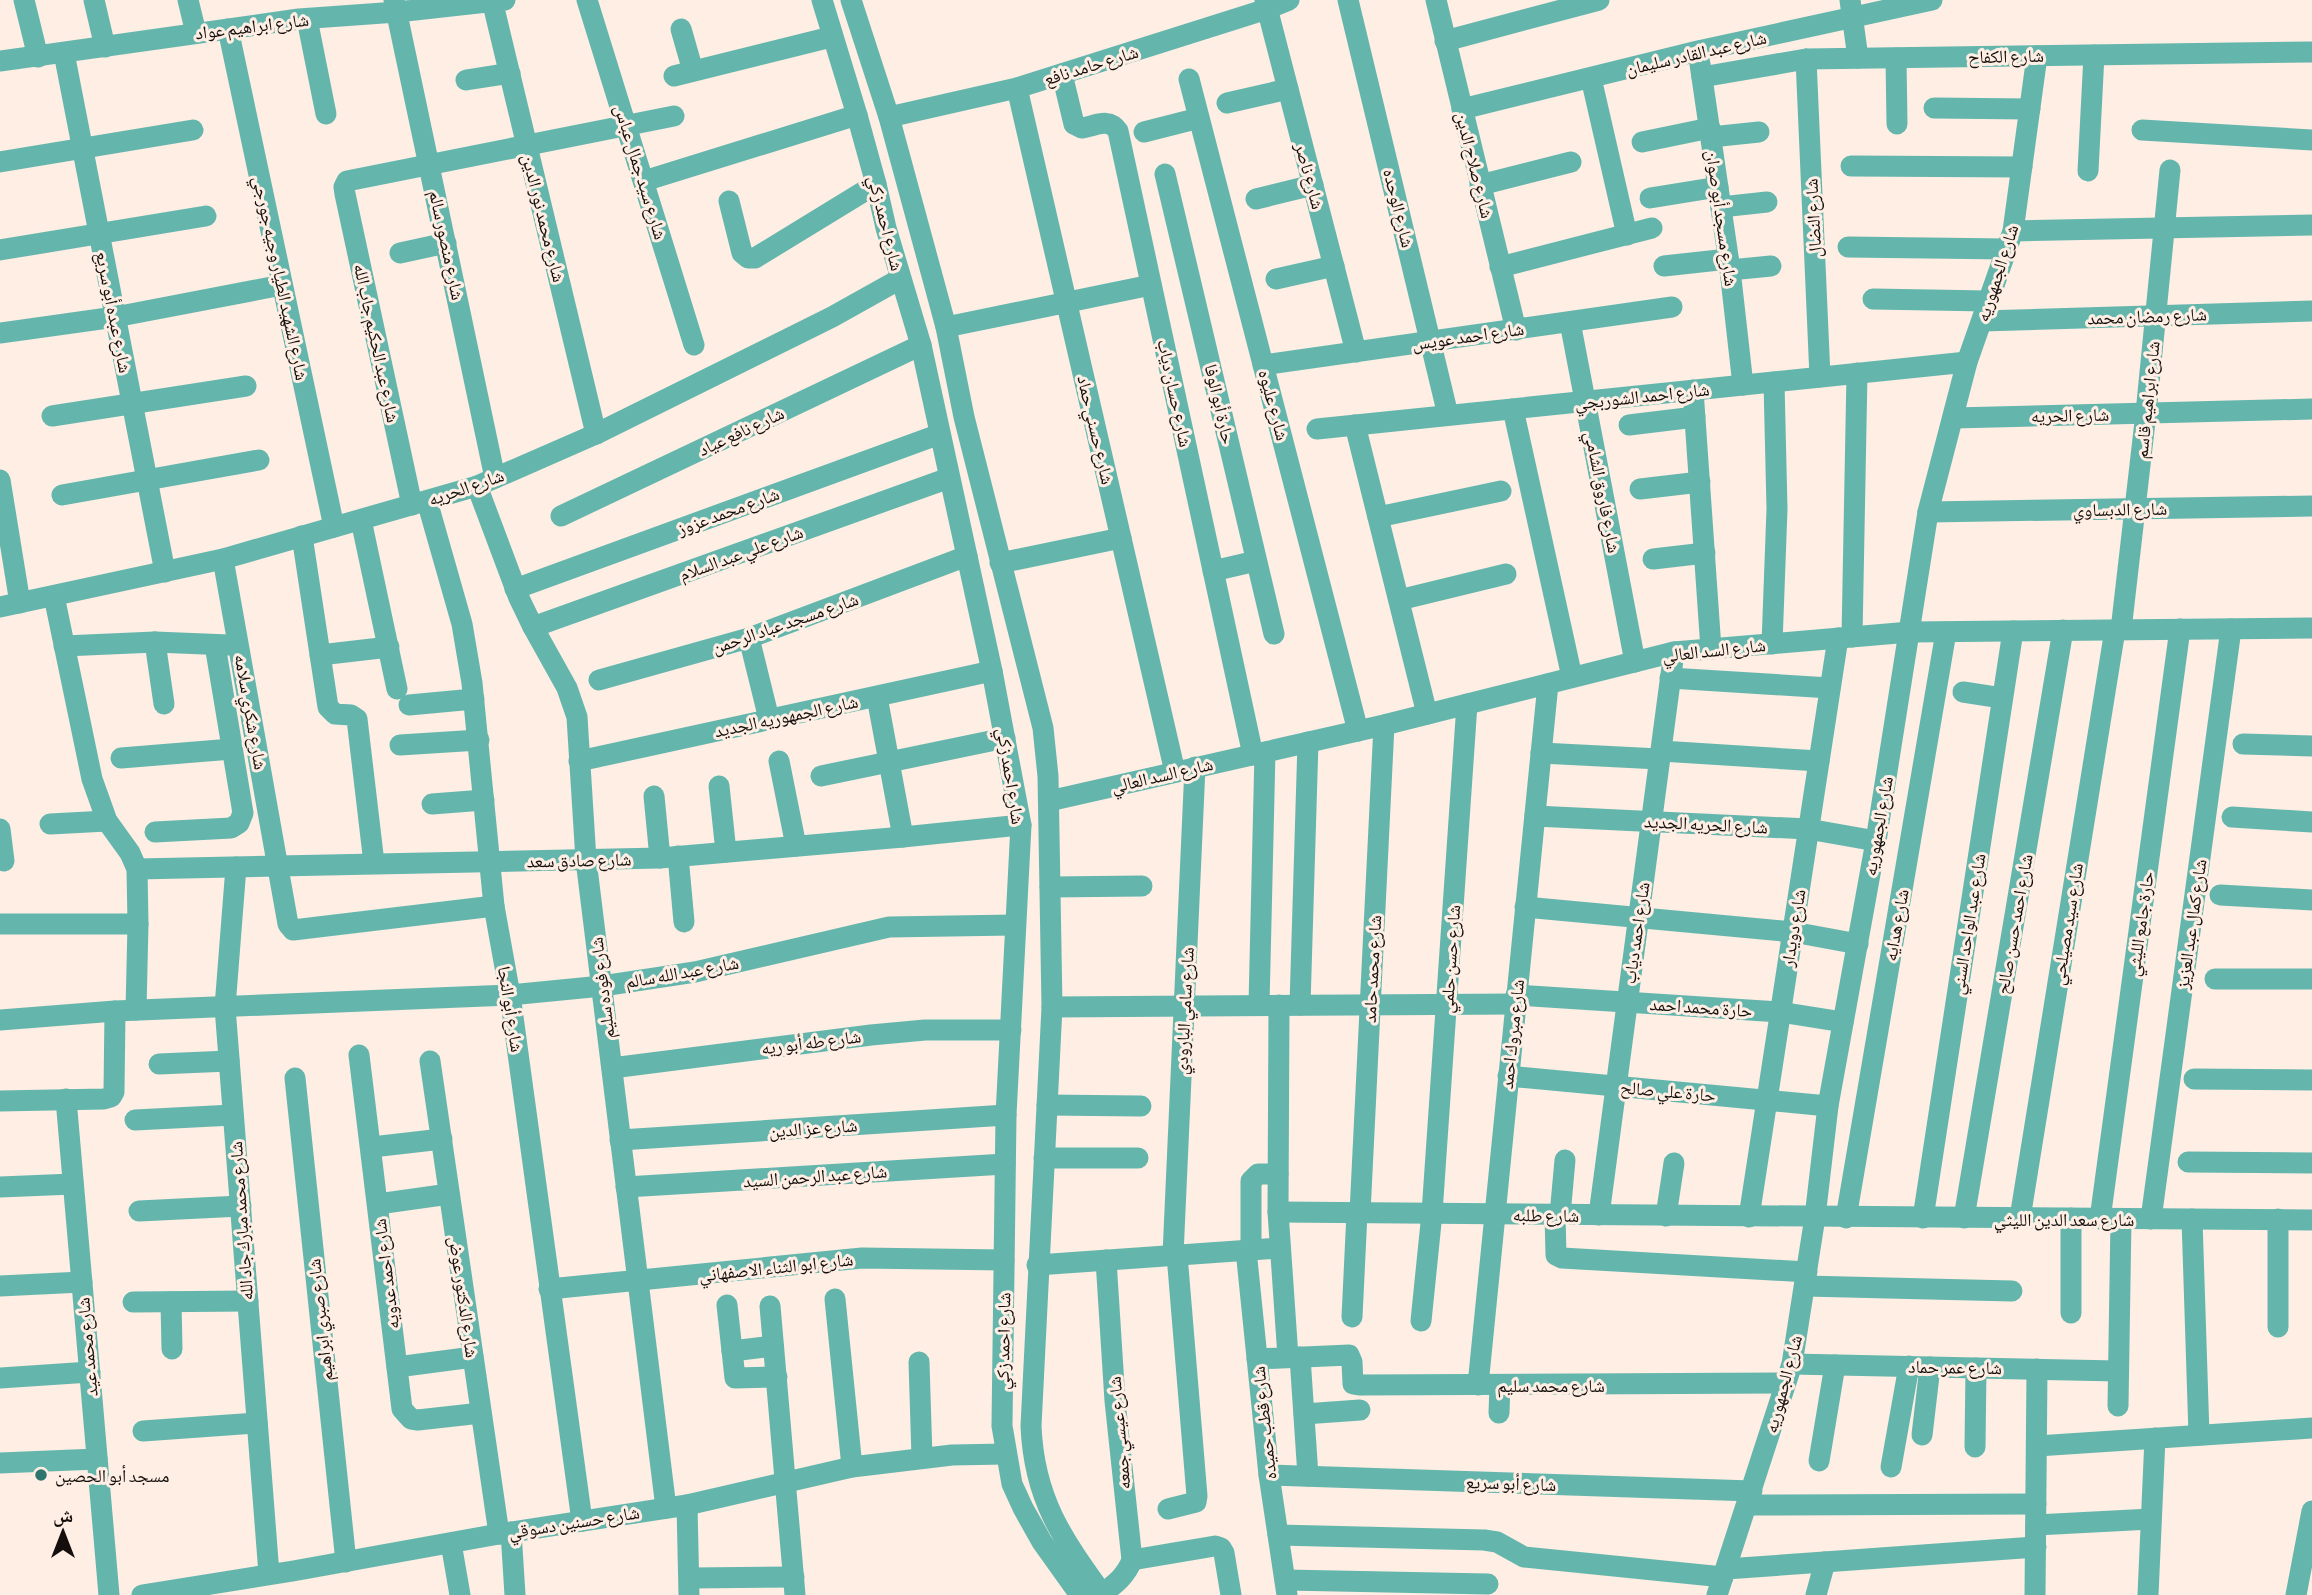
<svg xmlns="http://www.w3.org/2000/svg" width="2312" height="1595" viewBox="0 0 2312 1595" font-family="'Asap Condensed','Noto Naskh Arabic',sans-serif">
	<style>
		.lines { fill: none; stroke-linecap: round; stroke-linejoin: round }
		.minor { stroke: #64b6ac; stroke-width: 21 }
		.poi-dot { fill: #2e756e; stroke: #feeee4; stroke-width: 2.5 }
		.labels { text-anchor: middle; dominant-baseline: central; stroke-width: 6; stroke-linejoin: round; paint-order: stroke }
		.street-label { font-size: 18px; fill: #140f0c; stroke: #feeee4 }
		.poi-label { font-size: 18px; fill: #140f0c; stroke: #feeee4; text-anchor: start }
	</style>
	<rect width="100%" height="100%" fill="#feeee4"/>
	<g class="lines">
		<g class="minor">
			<polyline points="24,0 38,57"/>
			<polyline points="94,0 105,47"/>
			<polyline points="188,0 196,33"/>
			<polyline points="394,0 495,478"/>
			<polyline points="492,0 596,434"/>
			<polyline points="587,0 694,345"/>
			<polyline points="822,0 857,115 876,184 886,228 921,345 992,671 1021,825 1006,1115 1002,1426 1012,1484 1023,1508 1042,1542 1080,1595"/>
			<path d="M851,0l38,117 57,210 18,90 79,311 5,48 4,231 -21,419c3,73 31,112 72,169"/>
			<polyline points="1265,0 1356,352"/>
			<polyline points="1348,0 1448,415"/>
			<polyline points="1436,0 1516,330"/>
			<polyline points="1850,0 1858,58"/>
			<polyline points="307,19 326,114"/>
			<polyline points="228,29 334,527"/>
			<polyline points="681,29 693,71"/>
			<polyline points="1445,41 1599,0"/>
			<polyline points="64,53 165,572"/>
			<polyline points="1896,58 1897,124"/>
			<polyline points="1806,59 1820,377"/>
			<polyline points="0,61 299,19 397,12 505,0"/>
			<polyline points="1700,64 1730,270 1743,385"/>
			<path d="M1062,74l12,50 8,4c13,-2 27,-11 36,3l135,624"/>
			<polyline points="674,76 831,37"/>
			<polyline points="1702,77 1806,59 2312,52"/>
			<polyline points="1591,78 1627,235"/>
			<polyline points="1189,79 1358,731"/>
			<polyline points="466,80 510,73"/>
			<polyline points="1017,88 1175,772"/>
			<polyline points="1227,103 1288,89"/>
			<polyline points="1934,108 2030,109"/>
			<polyline points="1462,109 1698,51 1932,0"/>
			<polyline points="889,117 1017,88 1267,9 1289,0"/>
			<polyline points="2142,130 2312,140"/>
			<polyline points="1144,132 1199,118"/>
			<polyline points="1711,137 1759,132"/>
			<polyline points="1642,142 1710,128"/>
			<polyline points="0,162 193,130"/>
			<polyline points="1851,166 2022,167"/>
			<polyline points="2088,171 2094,55"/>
			<polyline points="1165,174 1274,634"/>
			<polyline points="644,181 857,115"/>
			<polyline points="1480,185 1571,162"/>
			<polyline points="1650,198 1718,187"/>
			<polyline points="1256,199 1313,185"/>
			<polyline points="729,201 742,253 748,258 755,258 876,184"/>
			<polyline points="1721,207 1767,202"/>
			<polyline points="2013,231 2312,225"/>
			<polyline points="1848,247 2007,249"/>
			<polyline points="0,250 206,216"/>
			<polyline points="400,253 446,243"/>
			<polyline points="1664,266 1728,259"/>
			<polyline points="1500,267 1652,228"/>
			<polyline points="1730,270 1771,266"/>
			<polyline points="1276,279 1334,266"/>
			<polyline points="1873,299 1988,301"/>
			<polyline points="1982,321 2312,311"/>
			<polyline points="1570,322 1635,662"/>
			<polyline points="946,327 1151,285"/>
			<polyline points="0,333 115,317 282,285"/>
			<polyline points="1263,365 1672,307"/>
			<polyline points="1693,390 1711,649"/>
			<polyline points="1513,409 1572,677"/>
			<polyline points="52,416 246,386"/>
			<polyline points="1954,418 2312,409"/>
			<polyline points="1355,425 1427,714"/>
			<polyline points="1629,425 1695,417"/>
			<polyline points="1317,429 1967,362"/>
			<polyline points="0,480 20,603"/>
			<polyline points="477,486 519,598 533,627 567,688 577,717 586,860 666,1508"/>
			<polyline points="1640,489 1700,482"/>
			<polyline points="62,495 259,460"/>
			<polyline points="427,501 462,624 472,683 494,906 510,995 582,1521"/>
			<polyline points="412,505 345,194 344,187 347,181 674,116"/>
			<polyline points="1928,512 2312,506"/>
			<polyline points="561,516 921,345"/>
			<polyline points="1378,517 1501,491"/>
			<polyline points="361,520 397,689"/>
			<polyline points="302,536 328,707 335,714 351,715 357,719 374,863"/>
			<polyline points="223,559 288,924 293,930 494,906"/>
			<polyline points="1653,559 1705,553"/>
			<polyline points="1000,563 1121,538"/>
			<polyline points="1213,571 1256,561"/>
			<polyline points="515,589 940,434"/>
			<polyline points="54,596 92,779 107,821 130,853 137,869 138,924 136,1010"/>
			<polyline points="1399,600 1506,574"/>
			<polyline points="0,607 223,559 477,486 596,434 832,317 900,279"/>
			<polyline points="533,627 949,478"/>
			<polyline points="2121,630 2146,413 2170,170"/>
			<polyline points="1852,637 1857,373"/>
			<polyline points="749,638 769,719"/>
			<polyline points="155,642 164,704"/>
			<polyline points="1772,644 1777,509 1774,382"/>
			<polyline points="64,646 155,642 229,645"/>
			<polyline points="320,655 389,647"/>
			<polyline points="1670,678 1830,688"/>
			<polyline points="599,680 749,638 967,556"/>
			<polyline points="1963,692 2002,698"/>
			<polyline points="877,697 903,837"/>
			<polyline points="409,705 474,699"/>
			<polyline points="2243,744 2312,746"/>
			<polyline points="400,745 479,740"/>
			<polyline points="1661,751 1819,761"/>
			<polyline points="1541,753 1659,759"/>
			<polyline points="121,758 232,749"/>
			<polyline points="579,761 992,671"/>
			<polyline points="779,761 796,846"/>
			<polyline points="821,776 1005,738"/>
			<polyline points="719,786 726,852"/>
			<polyline points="654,796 660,858"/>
			<polyline points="1049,801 1384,725 1674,652 1910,632 2312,628"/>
			<polyline points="432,804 484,800"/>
			<polyline points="1535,816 1808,829 1876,841"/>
			<polyline points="2232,817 2312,822"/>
			<polyline points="50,824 107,821"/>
			<polyline points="0,829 4,861"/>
			<polyline points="155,832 231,828 239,823 243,813 215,645"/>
			<polyline points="678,856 684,922"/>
			<polyline points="236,867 225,1007 269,1574"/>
			<polyline points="137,869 660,858 903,837 1021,825"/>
			<polyline points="1050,887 1142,886"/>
			<polyline points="2220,895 2312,900"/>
			<polyline points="1525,907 1793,932 1858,944"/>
			<polyline points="0,924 138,924"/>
			<polyline points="2215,979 2312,979"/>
			<polyline points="1516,995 1780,1012 1843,1022"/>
			<polyline points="1259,1005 1265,752"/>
			<polyline points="1279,1005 1278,1212 1288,1357"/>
			<polyline points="1300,1005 1308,742"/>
			<polyline points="1052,1007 1516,1004"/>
			<polyline points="0,1020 115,1011 510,995 602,986 695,972 889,927 1014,925"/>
			<polyline points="359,1055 402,1409 411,1419 418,1420 481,1413"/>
			<polyline points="430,1061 499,1534"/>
			<polyline points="159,1064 229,1061"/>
			<polyline points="612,1068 871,1035 925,1030 1011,1030"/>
			<polyline points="1508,1076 1828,1106"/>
			<polyline points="295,1078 346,1562"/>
			<polyline points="2194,1079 2312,1080"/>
			<polyline points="66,1099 109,1595"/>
			<polyline points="0,1101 104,1099 111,1097 114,1092 115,1011"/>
			<polyline points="1047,1105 1141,1106"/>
			<polyline points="135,1120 233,1115"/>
			<polyline points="620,1140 1006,1115"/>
			<polyline points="372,1147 442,1139"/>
			<polyline points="1044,1158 1138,1158"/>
			<polyline points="2188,1162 2312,1163"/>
			<polyline points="0,1187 73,1184"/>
			<polyline points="626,1187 1005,1164"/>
			<polyline points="378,1204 449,1194"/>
			<polyline points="139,1211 241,1206"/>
			<polyline points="1278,1212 2312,1220"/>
			<polyline points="1360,1213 1384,725"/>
			<polyline points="1555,1215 1556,1255 1562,1258 1807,1272"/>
			<polyline points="1560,1215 1565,1160"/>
			<polyline points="1599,1215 1674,652"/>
			<polyline points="1666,1216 1674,1163"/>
			<polyline points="1749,1217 1838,638"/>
			<polyline points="1846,1218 1946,632"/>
			<polyline points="1923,1218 2013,631"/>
			<polyline points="1964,1218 2063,630"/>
			<polyline points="2020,1218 2115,630"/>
			<polyline points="2071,1218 2071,1313"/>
			<polyline points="2100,1219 2180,629"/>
			<polyline points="2151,1219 2231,629"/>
			<polyline points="2192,1219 2199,1435"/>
			<polyline points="2278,1219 2278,1327"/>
			<polyline points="1246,1250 1269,1475 1287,1595"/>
			<polyline points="1251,1250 1251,1181 1258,1174 1278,1174"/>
			<polyline points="1173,1255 1195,767"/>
			<polyline points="1037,1265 1280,1248"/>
			<polyline points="0,1286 82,1282"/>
			<polyline points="1805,1286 2012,1291"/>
			<polyline points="549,1289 862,1258 1004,1260"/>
			<polyline points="835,1299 852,1467"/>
			<polyline points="133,1302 248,1301"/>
			<polyline points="171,1302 172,1349"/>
			<polyline points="727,1305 735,1378 777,1377"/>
			<polyline points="770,1306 795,1595"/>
			<polyline points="1352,1317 1357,1213"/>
			<polyline points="1421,1321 1432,1213 1467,704"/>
			<polyline points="732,1351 773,1346"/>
			<polyline points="1300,1357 1308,1476"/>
			<polyline points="1257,1359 1349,1355 1352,1362 1353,1384 1359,1385 1785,1383"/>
			<polyline points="919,1362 922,1458"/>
			<polyline points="1792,1364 2118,1371"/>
			<polyline points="397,1367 473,1357"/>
			<polyline points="0,1378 90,1372"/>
			<polyline points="1478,1385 1548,684"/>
			<polyline points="2118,1406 2121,1219"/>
			<polyline points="1499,1413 1500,1385"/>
			<polyline points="1304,1414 1360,1410"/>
			<polyline points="143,1431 257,1423"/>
			<polyline points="1922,1435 1930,1367"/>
			<polyline points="2037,1446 2312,1428"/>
			<polyline points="1975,1447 1976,1368"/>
			<polyline points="1819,1461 1835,1365"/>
			<polyline points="0,1463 97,1459"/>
			<polyline points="1891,1467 1909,1366"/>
			<polyline points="1269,1475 1752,1491"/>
			<polyline points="687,1505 689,1595"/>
			<polyline points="1747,1505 2036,1504"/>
			<polyline points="1168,1509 1196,1502 1197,1496 1177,1255"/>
			<polyline points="2036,1525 2151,1519"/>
			<polyline points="511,1532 515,1595"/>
			<polyline points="1278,1535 1484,1540 1497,1542 1524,1557 1723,1577"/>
			<polyline points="451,1543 460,1595"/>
			<polyline points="1132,1560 1215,1546 1221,1548 1224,1553 1231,1595"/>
			<polyline points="1726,1569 2036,1547"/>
			<polyline points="690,1578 794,1577"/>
			<polyline points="1285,1580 1488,1584"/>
			<path d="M1102,1594c13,-10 24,-18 30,-34l-17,-159 -9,-141"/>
			<polyline points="142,1595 293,1571 499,1534 687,1505 852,1467 952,1455 1005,1454"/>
			<polyline points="1717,1595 1792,1364 1815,1217 1828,1106 1876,841 1928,512 1967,362 2013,231 2037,56"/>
			<polyline points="1816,1595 1825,1562"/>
			<polyline points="2035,1595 2037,1369"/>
			<polyline points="2148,1595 2155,1438"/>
			<polyline points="2296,1595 2312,1511"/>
		</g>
	</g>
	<circle class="poi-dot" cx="41" cy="1475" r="7"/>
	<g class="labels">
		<g class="street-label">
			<text transform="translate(252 26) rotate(-7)">شارع ابراهيم عواد</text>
			<text transform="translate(1696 53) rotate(-13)">شارع عبد القادر سليمان</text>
			<text transform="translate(2006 56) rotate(-1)">شارع الكفاح</text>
			<text transform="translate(1091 65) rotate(-17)">شارع حامد نافع</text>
			<text transform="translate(1475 165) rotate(76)">شارع صلاح الدين</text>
			<text transform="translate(641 172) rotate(73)">شارع سيد جمال عباس</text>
			<text transform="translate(1310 176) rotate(75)">شارع ناصر</text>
			<text transform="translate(1399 208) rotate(76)">شارع الوحده</text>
			<text transform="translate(544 218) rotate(76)">شارع محمد نور الدين</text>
			<text transform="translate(1722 218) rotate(82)">شارع مسجد أبو صوان</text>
			<text transform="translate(1813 218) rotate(-93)">شارع النضال</text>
			<text transform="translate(886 223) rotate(76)">شارع احمد زكي</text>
			<text transform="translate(447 245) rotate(78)">شارع منصور سالم</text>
			<text transform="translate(1997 273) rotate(-72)">شارع الجمهوريه</text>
			<text transform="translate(281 278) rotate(78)">شارع الشهيد الطيار وجيه جورجي</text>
			<text transform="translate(114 312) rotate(79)">شارع عبده أبو سريع</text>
			<text transform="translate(2147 316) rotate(-2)">شارع رمضان محمد</text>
			<text transform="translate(1468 336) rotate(-8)">شارع احمد عويس</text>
			<text transform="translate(377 343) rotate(78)">شارع عبد الحكيم جاب الله</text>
			<text transform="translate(1175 393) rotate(78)">شارع حسان دياب</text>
			<text transform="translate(1642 396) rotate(-6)">شارع احمد الشوربجي</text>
			<text transform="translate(2147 400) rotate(-84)">شارع ابراهيم قاسم</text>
			<text transform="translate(1220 404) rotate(77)">حارة أبو الوفا</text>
			<text transform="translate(1274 405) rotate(75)">شارع عليوه</text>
			<text transform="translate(2070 415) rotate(-1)">شارع الحريه</text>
			<text transform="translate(1096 430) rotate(77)">شارع حسني حماد</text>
			<text transform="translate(741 431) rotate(-25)">شارع نافع عياد</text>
			<text transform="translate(466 487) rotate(-19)">شارع الحريه</text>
			<text transform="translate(1603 492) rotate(79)">شارع فاروق الشامي</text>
			<text transform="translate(2120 509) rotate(-1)">شارع الدبساوي</text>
			<text transform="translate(728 511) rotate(-20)">شارع محمد عزوز</text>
			<text transform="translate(741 553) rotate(-20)">شارع علي عبد السلام</text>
			<text transform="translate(785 623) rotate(-19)">شارع مسجد عباد الرحمن</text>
			<text transform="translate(1714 650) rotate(-6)">شارع السد العالي</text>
			<text transform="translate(251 712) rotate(80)">شارع شكري سلامه</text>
			<text transform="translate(786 716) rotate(-12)">شارع الجمهوريه الجديد</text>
			<text transform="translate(1162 775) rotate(-13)">شارع السد العالي</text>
			<text transform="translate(1011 776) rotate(81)">شارع احمد زكي</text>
			<text transform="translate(1706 824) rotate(3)">شارع الحريه الجديد</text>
			<text transform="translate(1878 826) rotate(-80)">شارع الجمهوريه</text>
			<text transform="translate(579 860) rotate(-1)">شارع صادق سعد</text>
			<text transform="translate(1968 924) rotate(-81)">شارع عبد الواحد السني</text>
			<text transform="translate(2014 924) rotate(-80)">شارع احمد حسن صالح</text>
			<text transform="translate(2067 924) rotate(-81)">شارع سيد مصيلحي</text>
			<text transform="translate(2140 924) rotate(-82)">حارة جامع الليثي</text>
			<text transform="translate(2191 924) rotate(-82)">شارع كمال عبد العزيز</text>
			<text transform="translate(1896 925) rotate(-80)">شارع هدايه</text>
			<text transform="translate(1793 928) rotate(-81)">شارع دويدار</text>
			<text transform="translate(1636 933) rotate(-82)">شارع احمد دياب</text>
			<text transform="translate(1450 959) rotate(-86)">شارع حسن حلمي</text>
			<text transform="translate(1372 969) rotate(-87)">شارع محمد حامد</text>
			<text transform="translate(682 972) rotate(-10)">شارع عبد الله سالم</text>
			<text transform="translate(602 988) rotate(-97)">شارع فوده سليم</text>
			<text transform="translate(1701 1007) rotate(4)">حارة محمد احمد</text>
			<text transform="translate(511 1009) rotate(81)">شارع أبو النجا</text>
			<text transform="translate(1184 1011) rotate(-87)">شارع سامي البارودي</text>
			<text transform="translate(1512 1034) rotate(-84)">شارع مبروك احمد</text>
			<text transform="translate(811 1042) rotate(-7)">شارع طه أبو ريه</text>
			<text transform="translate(1668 1091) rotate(5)">حارة علي صالح</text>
			<text transform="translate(813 1128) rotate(-4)">شارع عز الدين</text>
			<text transform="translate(815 1176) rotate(-4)">شارع عبد الرحمن السيد</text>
			<text transform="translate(1546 1215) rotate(1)">شارع طلبه</text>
			<text x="2064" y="1219">شارع سعد الدين الليثي</text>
			<text transform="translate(241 1221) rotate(-94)">شارع محمد مبارك جاد الله</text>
			<text transform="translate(776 1267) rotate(-6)">شارع ابو الثناء الاصفهاني</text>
			<text transform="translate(386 1274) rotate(-97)">شارع احمد عدويه</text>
			<text transform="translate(464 1297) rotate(82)">شارع الدكتور عوض</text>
			<text transform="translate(320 1320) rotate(-96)">شارع صبري ابراهيم</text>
			<text transform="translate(1003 1341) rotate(-89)">شارع احمد زكي</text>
			<text transform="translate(87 1347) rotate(-95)">شارع محمد عيد</text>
			<text transform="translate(1955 1367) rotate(1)">شارع عمر حماد</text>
			<text transform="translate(1783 1384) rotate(-75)">شارع الجمهوريه</text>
			<text x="1551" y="1385">شارع محمد سليم</text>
			<text transform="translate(1264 1423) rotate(-96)">شارع قطب حميده</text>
			<text transform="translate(1119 1433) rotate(-95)">شارع عيسي جمعه</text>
			<text transform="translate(1511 1483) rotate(2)">شارع أبو سريع</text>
			<text transform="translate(574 1522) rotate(-9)">شارع حسنين دسوقي</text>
		</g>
		<g class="poi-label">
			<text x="55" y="1475">مسجد أبو الحصين</text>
		</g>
	</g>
	<g transform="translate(63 1532)" stroke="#feeee4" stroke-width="5" paint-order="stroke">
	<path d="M0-5L12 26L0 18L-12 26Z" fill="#140f0c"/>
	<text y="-10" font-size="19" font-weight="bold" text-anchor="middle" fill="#140f0c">ش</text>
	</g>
</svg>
